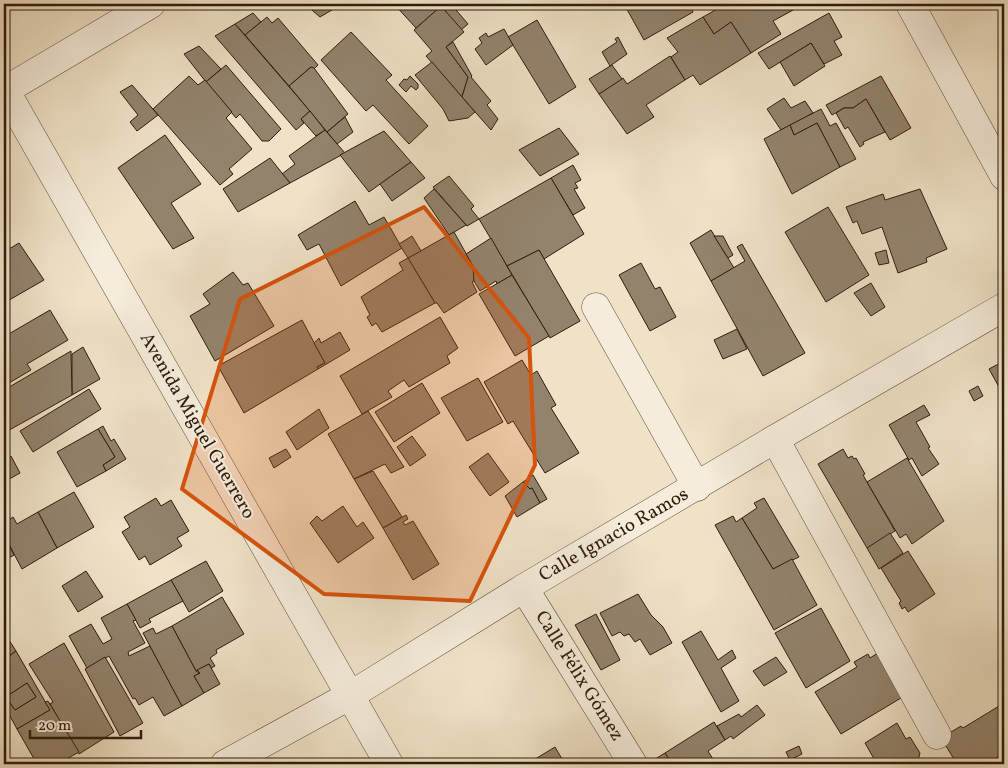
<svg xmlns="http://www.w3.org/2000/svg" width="1008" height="768" viewBox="0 0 1008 768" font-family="Vollkorn,serif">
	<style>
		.building { fill: #93836d; stroke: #2f1c0c; fill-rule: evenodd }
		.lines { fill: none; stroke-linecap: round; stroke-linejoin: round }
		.minor-casing { stroke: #5f4e3b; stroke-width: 29 }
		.minor { stroke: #f5ecdb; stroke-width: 28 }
		.marked { fill: #d6530c; fill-opacity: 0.2; stroke: #d6530c; stroke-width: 4; stroke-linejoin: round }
		.labels { text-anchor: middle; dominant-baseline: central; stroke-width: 4; stroke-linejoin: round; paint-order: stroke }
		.street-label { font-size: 19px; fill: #2f1c0c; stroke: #f5ecdb }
	</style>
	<rect width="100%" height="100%" fill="#f0e2c7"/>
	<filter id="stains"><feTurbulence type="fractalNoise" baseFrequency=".004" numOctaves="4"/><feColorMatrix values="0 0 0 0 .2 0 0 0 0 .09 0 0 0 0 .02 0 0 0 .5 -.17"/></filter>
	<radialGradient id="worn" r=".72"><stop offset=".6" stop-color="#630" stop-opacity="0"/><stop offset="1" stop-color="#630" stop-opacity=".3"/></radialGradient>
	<g class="building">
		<polygon points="305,4 342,4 320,17"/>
		<polygon points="394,4 444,4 416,28"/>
		<polygon points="444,4 451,4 468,24 461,30 441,6"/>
		<polygon points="624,4 688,4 693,12 644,40"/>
		<polygon points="726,4 804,4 773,21 781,34 751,53 731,22 714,34 703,17"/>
		<polygon points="441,6 464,32 446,47 468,77 462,97 426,56 432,51 414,30"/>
		<polygon points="253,13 261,22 245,35 235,24"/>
		<polygon points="829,13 842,37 834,41 842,55 824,64 811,43 769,69 758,53"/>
		<polygon points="267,17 272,23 278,18 318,65 313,70 311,67 289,86 245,35"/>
		<polygon points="703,17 714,34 731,22 751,53 700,85 693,75 685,80 671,57 678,52 667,38"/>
		<polygon points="537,20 576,87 549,104 508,37"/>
		<polygon points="235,24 310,111 301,119 304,123 296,130 215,36"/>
		<polygon points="504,29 513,45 486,65 475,49 482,43 479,38 486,33 488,37"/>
		<polygon points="351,32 392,75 386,80 428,126 409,144 373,105 366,111 321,60"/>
		<polygon points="618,37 627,54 610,66 602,52 617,42 615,39"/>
		<polygon points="453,42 472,76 471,77 491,101 487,105 498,119 491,130 462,97 468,77 446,47"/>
		<polygon points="811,43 825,66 794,86 780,62"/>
		<polygon points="199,46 221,69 206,82 184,54"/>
		<polygon points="670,56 685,80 646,105 654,117 627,134 599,94 623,78 627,84"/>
		<polygon points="432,62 475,112 468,118 449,121 443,109 415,75"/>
		<polygon points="226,65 281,129 269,141 262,141 240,114 236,118 206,82"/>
		<polygon points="612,65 622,79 599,94 589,79"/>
		<polygon points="311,67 314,68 348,114 327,132 289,86"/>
		<polygon points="189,76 198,85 205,80 232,112 226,118 252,149 229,169 233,174 220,185 153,109"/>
		<polygon points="410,76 418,84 418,88 416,90 411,86 406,92 399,85 404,79 407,80"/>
		<polygon points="881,76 911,128 890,140 866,99 853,108 844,108 832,115 826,105"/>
		<polygon points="132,85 158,115 137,131 130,122 138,115 120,92"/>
		<polygon points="784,98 791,108 805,101 813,113 781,130 767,109"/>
		<polygon points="866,99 885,132 863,142 864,144 860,147 848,127 845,129 836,113 844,108 853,108"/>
		<polygon points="821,109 830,126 836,123 856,159 840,167 817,123 794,135 790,125"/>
		<polygon points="310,111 325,130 316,136 301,119"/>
		<polygon points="345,117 353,132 337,144 327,132"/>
		<polygon points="817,123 840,167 792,194 764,139 790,125 794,135"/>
		<polygon points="559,128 579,154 540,176 519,150"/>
		<polygon points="325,130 345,153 290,183 282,174 295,164 289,156"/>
		<polygon points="384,131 411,162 369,192 340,155"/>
		<polygon points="165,135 201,184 171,203 194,238 173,249 118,168"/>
		<polygon points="270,158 290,183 238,212 223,189"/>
		<polygon points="411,162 425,178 392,201 380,184"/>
		<polygon points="573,165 581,180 575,183 578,188 574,189 585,208 573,215 551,178"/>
		<polygon points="449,176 474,206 471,209 479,219 467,226 433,187"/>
		<polygon points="551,178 584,234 544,259 539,250 507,266 479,219"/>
		<polygon points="434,189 466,225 449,235 424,198"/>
		<polygon points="920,189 947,249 926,258 927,262 898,273 882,227 862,234 857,221 853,223 846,207 883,194 885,200"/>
		<polygon points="355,201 369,225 384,217 402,248 341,286 319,244 307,250 298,235"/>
		<polygon points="828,207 869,275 826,302 785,232"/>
		<polygon points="711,230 734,268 711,281 690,243"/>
		<polygon points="454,232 473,266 474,281 472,282 477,292 444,313 437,303 435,303 408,258"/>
		<polygon points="412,236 421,251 408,258 399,244"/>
		<polygon points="714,236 723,236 733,255 728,258"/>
		<polygon points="491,238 512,275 497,284 496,281 480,291 474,281 473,266 466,254"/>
		<polygon points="19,243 44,280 4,303 4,252"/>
		<polygon points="742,244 805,353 763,376 711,281 745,261 737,247"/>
		<polygon points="539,250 580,321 550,338 507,266"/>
		<polygon points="886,250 889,263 879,265 875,253"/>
		<polygon points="408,258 435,303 382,332 376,323 372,326 367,317 370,315 361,297 403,270 399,263"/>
		<polygon points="641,263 655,289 660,287 676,317 650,331 619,275"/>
		<polygon points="233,272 243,285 248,283 274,326 215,361 190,316 210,304 203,294"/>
		<polygon points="512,275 549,336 515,356 479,294"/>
		<polygon points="871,283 885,307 871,316 854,293"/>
		<polygon points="50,310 68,340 27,364 31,370 4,386 4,332 7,335"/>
		<polygon points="440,317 458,348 447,356 450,363 409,387 404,380 388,391 392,397 362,414 340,376"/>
		<polygon points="302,320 325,363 317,367 318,369 244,413 218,366"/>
		<polygon points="737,329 747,349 723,359 714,340"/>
		<polygon points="340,332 350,350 318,369 317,367 325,363 314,343 319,338 321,343"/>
		<polygon points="83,347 100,379 72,395 72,354"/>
		<polygon points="71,351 72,395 4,433 4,390"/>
		<polygon points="522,360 531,375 537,371 556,405 551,408 579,453 545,473 513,421 508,424 484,382"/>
		<polygon points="1004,361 1004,396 989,369"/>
		<polygon points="478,378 503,422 467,441 441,398"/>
		<polygon points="422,383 440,413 394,442 375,412"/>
		<polygon points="978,386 983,396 974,401 969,391"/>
		<polygon points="89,389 101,409 33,452 20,431"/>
		<polygon points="924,405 930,415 916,422 930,447 928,448 939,464 922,476 912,458 909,460 889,425"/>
		<polygon points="319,409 329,428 297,450 286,432"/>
		<polygon points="368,411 404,467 391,473 385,464 354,479 328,434"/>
		<polygon points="103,426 111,441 114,439 126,459 106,471 103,465 115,457 98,429"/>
		<polygon points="98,429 115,457 103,465 106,471 77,487 57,452"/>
		<polygon points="412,436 426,455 410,466 397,447"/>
		<polygon points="286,449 291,457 274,468 269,458"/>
		<polygon points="843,449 848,458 852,456 854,459 856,458 865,474 863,475 895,531 867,548 818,464"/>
		<polygon points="488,453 509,482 490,496 469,467"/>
		<polygon points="11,456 20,473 4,482 4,460"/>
		<polygon points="907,458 944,521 912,544 906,534 900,538 867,482"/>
		<polygon points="373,471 402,517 383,528 354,479"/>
		<polygon points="533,475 547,499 540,503 532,488 530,489 523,482"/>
		<polygon points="523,482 530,489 532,488 540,503 517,517 505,496"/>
		<polygon points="74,492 94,527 57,548 38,512"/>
		<polygon points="156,498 161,506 171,500 189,531 177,538 182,546 150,565 145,556 139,560 122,532 130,527 124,517"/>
		<polygon points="764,498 799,557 773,569 742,518 757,508 754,503"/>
		<polygon points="343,506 357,527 363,522 374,538 338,563 310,523 317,516 322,521"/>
		<polygon points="38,512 57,548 22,569 4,535 4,523 13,517 17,524"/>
		<polygon points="406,515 408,519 403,522 405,525 413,521 439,564 413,580 383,528"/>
		<polygon points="733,516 736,522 742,518 773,569 792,559 817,605 774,630 715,525"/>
		<polygon points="890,533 903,553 879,569 867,548"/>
		<polygon points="4,535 14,555 4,561"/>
		<polygon points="908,551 935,594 908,612 905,607 902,609 899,603 901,601 881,568"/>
		<polygon points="206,561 223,591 189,612 171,580"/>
		<polygon points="86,571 103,597 78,612 62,586"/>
		<polygon points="171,580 183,601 149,619 151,622 140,628 127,604"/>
		<polygon points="638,594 651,615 663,627 672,643 650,655 640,639 635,642 629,634 624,636 620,632 612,636 600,613"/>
		<polygon points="222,597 244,634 216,650 217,653 210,658 215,666 211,668 209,664 196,671 172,626"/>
		<polygon points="127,604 136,620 133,621 145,643 128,652 129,656 150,646 182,706 164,716 153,697 139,705 135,698 133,699 109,656 87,668 69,636 91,624 103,644 112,639 101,618"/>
		<polygon points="821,608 850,661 806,688 775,633"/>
		<polygon points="596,614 620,660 601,670 575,625"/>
		<polygon points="172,626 196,671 200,673 194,676 204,693 182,706 143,633 153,628 156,634"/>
		<polygon points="701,631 718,660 732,650 736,658 721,668 739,701 721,712 682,642"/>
		<polygon points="7,637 16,651 4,660 4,639"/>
		<polygon points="64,643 114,732 79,754 50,704 53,702 29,664"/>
		<path d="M16,651l34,59 -33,19 -13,-24v-45zM27,683l9,14 -21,13 -9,-13z"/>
		<polygon points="881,651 906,695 841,734 815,692 857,667 854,662 868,654 870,658"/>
		<polygon points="105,657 143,723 120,736 85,669"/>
		<polygon points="776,657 787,672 764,686 753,671"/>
		<polygon points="209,664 220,684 204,693 194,676 200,673 197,670"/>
		<polygon points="27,683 36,697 15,710 6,697"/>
		<polygon points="48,701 79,752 65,760 75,764 37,764 17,729 50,710 45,702"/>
		<polygon points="1004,703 1004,753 987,764 957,764 941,738 961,726 963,728"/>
		<polygon points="757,705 765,715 733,739 731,736 725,740 717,726 739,714 741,717"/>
		<polygon points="714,722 725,740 708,751 716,764 672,764 665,753"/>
		<polygon points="897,723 906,739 910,737 920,753 918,761 915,764 877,764 865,743"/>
		<polygon points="799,746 802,754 790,760 786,752"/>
		<polygon points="555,747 565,764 527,764"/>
		<polygon points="665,753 670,761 666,764 654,764 652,761"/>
	</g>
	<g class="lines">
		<defs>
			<g id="minor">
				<polyline points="910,4 1004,176"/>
				<polyline points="4,88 389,764"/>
				<polyline points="4,91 151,4"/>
				<polyline points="596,307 697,487"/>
				<polyline points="775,439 937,735"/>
				<polyline points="524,588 633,764"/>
				<polyline points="225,764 351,695 524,588 775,439 1004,307"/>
			</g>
		</defs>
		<use href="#minor" class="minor-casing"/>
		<use href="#minor" class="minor"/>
	</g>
	<path class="marked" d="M424,207l105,131 6,127 -65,136 -146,-7 -142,-105 58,-190z"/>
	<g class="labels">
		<g class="street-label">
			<text transform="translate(197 426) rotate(60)">Avenida Miguel Guerrero</text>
			<text transform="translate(614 535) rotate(-30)">Calle Ignacio Ramos</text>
			<text transform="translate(579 676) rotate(58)">Calle Félix Gómez</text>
		</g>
	</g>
	<rect width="1008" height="768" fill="none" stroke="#f0e2c7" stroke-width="20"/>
	<rect x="5" y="5" width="998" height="758" fill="none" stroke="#2f1c0c" stroke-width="2.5"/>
	<rect x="10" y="10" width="988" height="748" fill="none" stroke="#2f1c0c"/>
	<path d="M30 730v8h111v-8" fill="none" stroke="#2f1c0c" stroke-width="2.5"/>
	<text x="38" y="730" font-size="15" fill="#2f1c0c" stroke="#f5ecdb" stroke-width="4" paint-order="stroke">20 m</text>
	<rect width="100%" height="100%" filter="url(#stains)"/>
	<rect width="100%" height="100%" fill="url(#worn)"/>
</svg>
